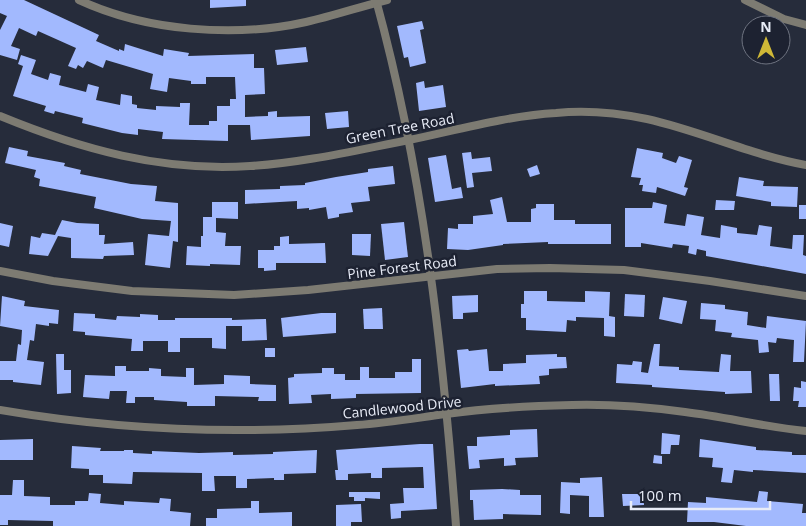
<svg xmlns="http://www.w3.org/2000/svg" width="806" height="526" viewBox="0 0 806 526" font-family="'Open Sans',sans-serif">
	<style>
		.building { fill: #a2b9fe }
		.lines { fill: none; stroke-linecap: round; stroke-linejoin: round }
		.minor { stroke: #7d7b72; stroke-width: 8 }
		.labels { text-anchor: middle; dominant-baseline: central; stroke-width: 5; stroke-linejoin: round; paint-order: stroke }
		.street-label { font-size: 14px; fill: #e8ecf7; stroke: #1d2231 }
	</style>
	<rect width="100%" height="100%" fill="#262c3b"/>
	<g class="building">
		<polygon points="0,0 24,0 99,35 96,41 119,51 119,49 124,51 125,44 163,56 164,49 189,53 188,56 254,54 254,68 264,68 265,94 245,95 245,117 268,116 268,112 277,111 277,117 310,116 310,136 251,140 250,125 228,125 228,141 162,139 163,132 138,129 138,135 122,133 82,123 83,118 55,111 54,114 44,111 46,106 13,96 23,66 18,64 21,55 36,60 31,74 48,80 50,73 61,76 59,85 86,92 88,84 99,87 96,100 120,105 121,94 132,96 132,104 137,105 137,108 156,110 156,106 180,107 180,103 190,103 189,125 209,125 209,121 217,121 217,106 230,106 230,99 236,99 235,77 206,77 206,84 191,84 191,81 169,78 167,92 150,89 153,74 106,60 103,68 87,61 83,68 78,65 76,69 68,66 76,48 38,31 36,36 19,28 11,46 20,49 17,60 0,55 0,30 7,16 0,13"/>
		<polygon points="210,0 246,0 246,6 210,8"/>
		<polygon points="422,21 424,29 420,30 426,63 410,67 408,57 404,58 397,26"/>
		<polygon points="306,47 308,62 277,65 275,50"/>
		<polygon points="424,81 425,88 443,85 446,107 419,111 416,83"/>
		<polygon points="348,111 349,127 327,129 325,113"/>
		<polygon points="9,147 28,151 27,156 65,163 64,166 81,170 80,174 131,184 157,186 155,201 178,203 178,242 173,241 170,268 145,265 148,234 169,236 171,221 142,219 94,208 96,197 39,186 40,179 34,177 36,170 5,163"/>
		<polygon points="637,148 663,153 662,158 676,163 679,156 692,160 684,187 688,188 685,196 657,187 656,193 642,191 643,185 639,185 641,178 631,177"/>
		<polygon points="471,152 472,159 490,157 492,171 472,173 474,187 467,188 462,153"/>
		<polygon points="446,155 452,189 461,187 463,198 435,202 428,158"/>
		<polygon points="537,165 540,174 530,177 527,169"/>
		<polygon points="393,166 395,184 368,187 370,201 351,203 353,212 339,214 339,217 328,219 326,207 309,210 309,208 297,209 297,201 245,204 245,190 280,189 280,186 305,185 305,183 336,177 368,172 368,169"/>
		<polygon points="739,177 764,181 763,186 798,187 797,207 771,206 771,202 736,196"/>
		<polygon points="502,197 507,222 531,222 531,209 536,208 536,204 554,204 554,220 575,220 575,224 611,224 611,244 548,244 548,242 503,244 503,245 468,250 447,249 448,228 458,229 458,224 473,224 473,216 493,214 490,200"/>
		<polygon points="716,200 735,201 734,210 715,210"/>
		<polygon points="212,202 238,202 238,219 216,218 216,232 226,233 225,246 241,246 240,265 210,264 210,266 186,265 187,246 201,247 201,236 203,236 203,217 212,217"/>
		<polygon points="653,202 667,205 664,223 685,226 687,214 704,217 701,235 720,238 721,225 737,228 737,233 757,235 759,225 772,227 770,246 792,249 793,235 804,235 803,255 806,256 806,274 706,256 706,251 697,249 696,255 688,253 689,246 673,244 672,248 641,243 641,247 625,247 625,208 652,208"/>
		<rect x="799" y="205" width="7" height="14"/>
		<polygon points="62,220 77,223 99,224 99,235 105,235 104,244 133,242 134,255 104,256 103,259 71,258 71,238 58,236 48,256 29,254 31,236 40,238 42,233 55,235"/>
		<polygon points="404,222 408,257 385,260 381,224"/>
		<polygon points="0,223 13,226 9,247 0,245"/>
		<polygon points="352,234 371,234 370,256 352,255"/>
		<polygon points="289,236 289,244 325,243 326,263 276,263 276,270 264,271 264,268 258,268 258,250 274,250 274,246 280,246 280,237"/>
		<polygon points="524,291 547,291 547,301 585,302 585,291 610,292 609,316 615,317 615,337 604,336 604,318 576,317 576,321 567,320 566,332 526,330 526,318 521,318 521,304 524,304"/>
		<polygon points="625,294 645,295 644,317 624,316"/>
		<polygon points="478,295 478,312 463,313 463,319 453,319 452,296"/>
		<polygon points="2,296 25,301 24,306 59,310 58,324 49,323 49,326 36,324 34,341 30,340 27,360 44,362 41,385 13,382 13,380 0,380 0,361 16,361 18,344 21,345 22,330 0,326"/>
		<polygon points="663,297 687,301 682,324 659,319"/>
		<polygon points="701,303 725,305 725,309 748,312 747,325 766,328 767,316 806,321 804,362 793,362 794,340 777,338 776,343 768,342 769,352 759,353 758,340 731,337 732,333 715,331 716,320 700,319"/>
		<polygon points="382,308 383,329 364,329 363,309"/>
		<polygon points="74,313 95,314 95,318 116,320 117,316 140,317 140,314 158,315 158,320 175,320 175,318 232,318 232,320 266,319 267,340 242,341 242,326 226,326 226,349 212,348 212,338 180,338 180,352 168,352 168,341 143,341 143,351 131,351 132,339 85,335 85,332 73,331"/>
		<polygon points="321,313 336,313 336,333 283,337 281,318"/>
		<polygon points="654,344 660,344 659,366 679,367 679,370 719,372 721,354 731,355 730,371 751,371 752,393 725,394 725,392 652,387 652,385 616,383 617,364 632,365 633,361 642,362 641,372 648,373"/>
		<rect x="265" y="348" width="10" height="9"/>
		<polygon points="468,349 469,351 487,349 489,371 503,371 503,364 526,363 526,355 557,354 557,357 566,357 567,368 549,369 549,375 539,376 540,384 495,386 495,384 461,388 457,350"/>
		<polygon points="56,354 64,354 64,370 71,370 71,393 57,394"/>
		<polygon points="412,359 421,359 421,393 356,394 356,398 331,399 331,394 311,395 312,403 289,404 288,378 294,377 294,374 322,373 322,368 334,368 334,374 345,374 345,380 360,380 360,367 369,367 369,378 395,378 395,372 412,372"/>
		<polygon points="115,366 126,366 126,371 149,371 149,368 161,369 161,376 186,377 186,368 194,368 194,385 224,384 224,375 250,376 250,384 276,385 276,401 258,401 259,397 215,396 215,406 187,406 187,402 154,400 154,397 135,397 135,403 126,403 127,391 110,391 109,399 83,397 85,375 115,376"/>
		<polygon points="769,374 779,374 780,401 770,401"/>
		<polygon points="801,381 806,382 806,407 798,407 799,401 793,401 794,387 801,388"/>
		<polygon points="537,429 538,457 515,458 516,465 504,466 504,458 479,460 480,468 469,469 467,446 477,446 477,437 510,435 510,430"/>
		<polygon points="662,433 680,435 679,445 671,445 670,454 661,454"/>
		<polygon points="33,439 33,460 0,460 0,440"/>
		<polygon points="700,439 756,447 756,450 792,452 792,455 806,455 806,473 753,470 753,472 734,470 732,483 721,482 723,468 712,467 713,458 699,457"/>
		<polygon points="420,444 433,444 437,509 401,511 401,518 391,519 390,504 404,503 403,488 424,488 423,467 382,468 382,478 371,478 371,473 348,474 348,480 336,480 335,470 338,470 336,450"/>
		<polygon points="72,446 101,448 100,451 124,451 124,450 133,450 133,453 152,454 152,451 199,453 233,452 233,455 273,454 273,452 317,450 316,473 284,474 284,480 274,480 274,478 247,479 247,488 236,488 236,476 214,476 215,491 202,491 202,473 133,472 132,484 103,483 103,475 89,475 89,469 71,468"/>
		<polygon points="654,455 662,456 662,464 653,463"/>
		<polygon points="602,477 604,517 589,517 589,496 570,495 570,514 560,513 561,482 580,483 580,478"/>
		<polygon points="13,480 24,480 24,496 50,497 50,505 75,505 75,501 88,501 89,493 101,494 100,503 124,505 124,501 159,503 160,498 171,499 170,511 191,513 190,526 53,526 53,521 8,520 8,525 0,525 0,495 12,495"/>
		<polygon points="502,489 520,490 520,495 541,495 541,515 503,514 503,519 474,520 473,500 470,500 470,490"/>
		<polygon points="759,491 768,492 767,501 803,504 802,513 806,513 806,526 746,526 714,522 687,522 688,502 706,503 706,497 757,502"/>
		<polygon points="349,492 380,492 380,499 365,498 365,501 354,501 354,497 349,497"/>
		<polygon points="622,494 643,494 644,505 623,506"/>
		<polygon points="251,501 259,501 259,513 292,512 292,526 206,526 206,518 217,518 217,509 251,508"/>
		<polygon points="361,504 362,522 351,522 351,526 336,526 336,505"/>
	</g>
	<g class="lines">
		<g class="minor">
			<path d="M79,0c67,31 155,38 227,22 27,-6 53,-15 81,-22"/>
			<path d="M376,0c47,171 67,350 80,526"/>
			<polyline points="745,0 784,19 806,25"/>
			<path d="M0,116c80,33 162,56 250,50 53,-3 107,-16 159,-26 48,-10 98,-24 147,-27 29,-3 62,0 91,6 54,12 104,36 159,46"/>
			<polyline points="0,271 53,281 132,291 234,295 308,290 497,269 550,268 624,270 710,281 806,296"/>
			<path d="M0,410c117,20 238,25 357,15 30,-2 59,-7 89,-11 41,-6 84,-8 126,-9 37,-1 76,2 113,7 41,5 80,15 121,19"/>
		</g>
	</g>
	<g class="labels">
		<g class="street-label">
			<text transform="translate(400 128) rotate(-11)">Green Tree Road</text>
			<text transform="translate(402 267) rotate(-7)">Pine Forest Road</text>
			<text transform="translate(402 407) rotate(-6)">Candlewood Drive</text>
		</g>
	</g>
	<g transform="translate(766 40)"><circle r="24" fill="#1d2231" stroke="#6e7380"/>
	<path d="M0-4L9 19L0 12L-9 19Z" fill="#cfb837"/>
	<text y="-8" font-size="14" font-weight="bold" text-anchor="middle" fill="#e8ecf7">N</text>
	</g>
	<path d="M631 501v8h139v-8" fill="none" stroke="#e8ecf7" stroke-width="2.5"/>
	<text x="638" y="501" font-size="15" fill="#e8ecf7" stroke="#1d2231" stroke-width="4" paint-order="stroke">100 m</text>
</svg>
